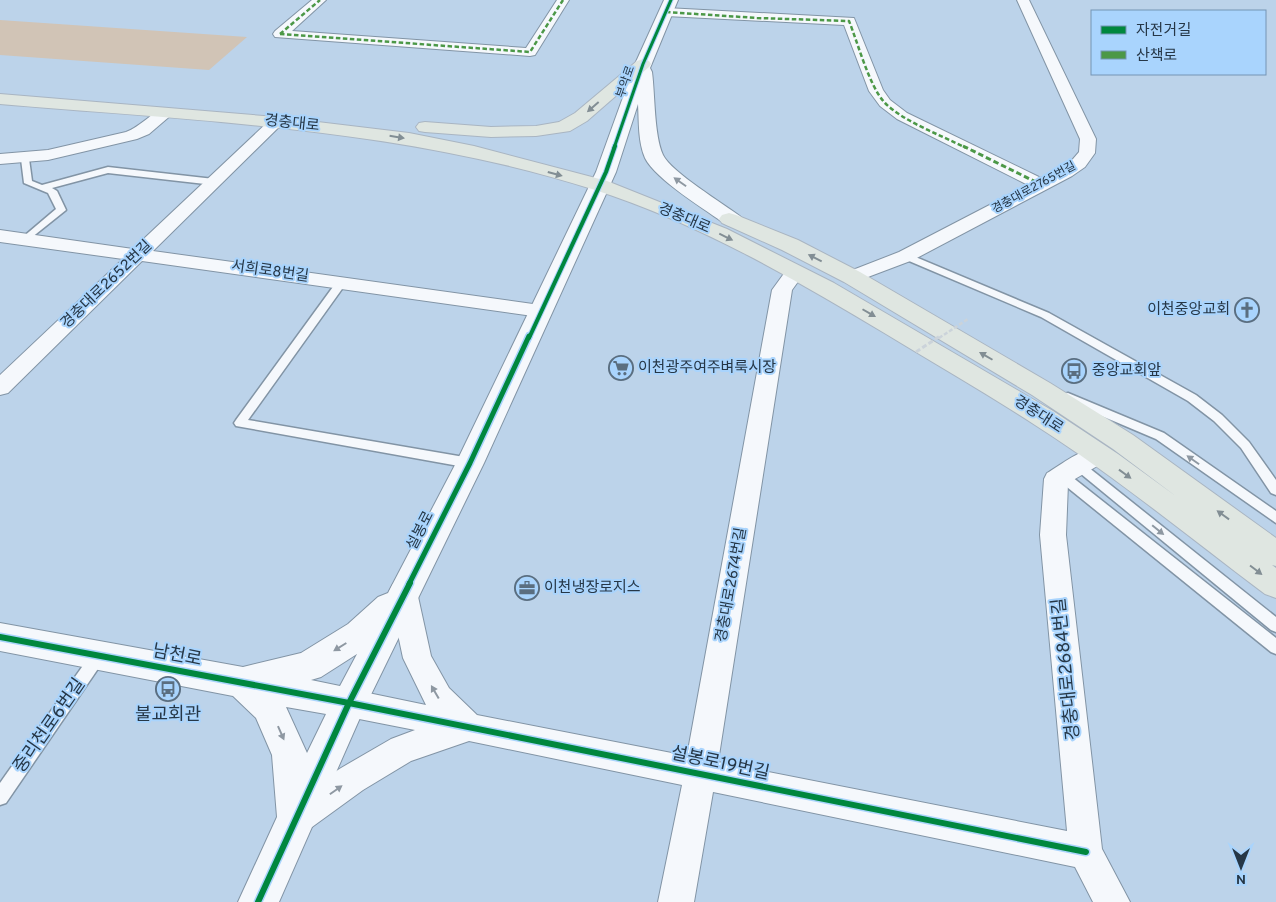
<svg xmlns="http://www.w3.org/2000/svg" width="1276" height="902" viewBox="0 0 1276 902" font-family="Overpass,'Noto Sans KR',sans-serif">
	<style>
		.green { fill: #d1c4b6 }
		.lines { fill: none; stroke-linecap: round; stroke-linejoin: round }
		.service-casing { stroke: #8294a5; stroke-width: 3 }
		.minor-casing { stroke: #8294a5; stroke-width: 2 }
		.tertiary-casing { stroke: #8294a5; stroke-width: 2 }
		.primary-casing { stroke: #a9b5c2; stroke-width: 2 }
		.service { fill: #f5f8fc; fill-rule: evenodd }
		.minor { fill: #f5f8fc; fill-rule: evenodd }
		.tertiary { fill: #f5f8fc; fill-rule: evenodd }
		.primary { fill: #dfe6e1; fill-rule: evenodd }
		.path-bridge-far1 { stroke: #cbd3da; stroke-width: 2.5; stroke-dasharray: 4 2; stroke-linecap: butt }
		.path-bridge { stroke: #cbd3da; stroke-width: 3; stroke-dasharray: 5 2.5; stroke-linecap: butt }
		.quiet-far1 { stroke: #4c9847; stroke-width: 2.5; stroke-dasharray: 4.5 2.5; stroke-linecap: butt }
		.quiet { stroke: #4c9847; stroke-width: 3; stroke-dasharray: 5.5 3; stroke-linecap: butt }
		.cycleway-far3-casing { stroke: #a9d4fd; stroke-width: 5 }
		.cycleway-far2-casing { stroke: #a9d4fd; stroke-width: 6 }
		.cycleway-far1-casing { stroke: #a9d4fd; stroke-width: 8 }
		.cycleway-casing { stroke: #a9d4fd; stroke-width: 9 }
		.cycleway-far3 { stroke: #00873e; stroke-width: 3 }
		.cycleway-far2 { stroke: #00873e; stroke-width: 4 }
		.cycleway-far1 { stroke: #00873e; stroke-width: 5 }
		.cycleway { stroke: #00873e; stroke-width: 6 }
		.oneway { fill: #828e94 }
		.oneway2 { fill: #8e98a2 }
		.labels { text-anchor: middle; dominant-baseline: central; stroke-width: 4; stroke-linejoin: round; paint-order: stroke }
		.far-street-label { font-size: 12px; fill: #263747; stroke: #a9d4fd }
		.street-label { font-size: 15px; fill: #263747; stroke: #a9d4fd }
		.poi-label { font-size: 15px; fill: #263747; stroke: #a9d4fd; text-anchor: start }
		.near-street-label { font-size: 18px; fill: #263747; stroke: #a9d4fd }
		.near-poi-label { font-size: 18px; fill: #263747; stroke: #a9d4fd }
	</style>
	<rect width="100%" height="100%" fill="#bcd3ea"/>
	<polygon class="green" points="0,20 247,37 209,70 0,55"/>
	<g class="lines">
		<defs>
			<g id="service">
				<polygon points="25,156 29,159 32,181 42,185 108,167 214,179 218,182 214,185 108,173 52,188 57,191 66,210 26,242 21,239 23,237 56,209 48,193 24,183 21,159"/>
				<polygon points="906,253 1049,313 1196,395 1222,415 1249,442 1276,480 1276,495 1271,493 1241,448 1214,421 1188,401 1041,317 902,258 901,256"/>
				<polygon points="342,279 347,282 248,420 470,458 474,460 476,463 474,466 470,468 236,426 234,423 236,420 338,280"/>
				<polygon points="1068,393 1164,433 1276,511 1276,523 1156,439 1064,400 1062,397 1064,394"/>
				<polygon points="1079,461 1083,463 1276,617 1276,632 1271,630 1075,469 1073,466 1075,463"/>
				<polygon points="1062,471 1067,473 1276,638 1276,654 1271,652 1057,479 1056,476 1057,473"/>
				<polygon points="99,648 104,650 107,655 104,660 6,803 0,805 0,783 94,650"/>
			</g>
			<g id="minor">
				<polygon points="312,0 326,0 292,31 526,48 557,0 569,0 535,55 530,56 275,37 273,34 275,31"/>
				<polygon points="1017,0 1029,0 1096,139 1095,153 1085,167 1072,176 913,260 852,283 845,281 842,277 845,273 899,252 1028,185 897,119 880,106 869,91 844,25 666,16 660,12 666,8 854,18 883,90 890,100 907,113 1041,178 1073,159 1079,152 1080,139"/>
				<path d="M165,108l5,2 3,3 -3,3 -21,18 -12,5 -89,21 -48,4v-10l48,-4 78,-18c14,-5 26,-20 39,-24z"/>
				<polygon points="276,117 281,119 284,122 281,125 153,251 540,305 547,307 550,311 547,315 540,317 142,261 8,393 0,395 0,375 123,259 0,242 0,230 133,249 271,119"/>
				<path d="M795,266l7,2 3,4 -13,18 -74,472 349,69 -27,-296 4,-56 3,-6c17,-10 40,-30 59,-24l4,6 -4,6 -38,22 -2,52 36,314 28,53h-37l-18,-35 -362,-75 -19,110h-36l24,-117 -213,-44 -58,20 -48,29 -51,37 -12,4 -12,-4 -4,-12 4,-12 53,-35 50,-29 24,-9 -66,-13 -11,-4 -4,-10 4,-10 11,-4 77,16 -23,-47 -14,-66 4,-8 10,-3 10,3 4,8 14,64 18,32 28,27 210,41 85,-466 16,-22z"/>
			</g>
			<path id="tertiary" d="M664,0h14l-28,68 2,4c3,23 2,63 11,83 8,17 61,49 78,62l3,4 -3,4 -7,2 -7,-2c-20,-14 -72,-46 -82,-67 -7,-16 -6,-36 -7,-54l-22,68 -132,291 -121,248 -84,191h-41l39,-85 -5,-62 -16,-37 -23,-22 -233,-45v-28l243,44 58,-14 47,-29 30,-27 10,-4 68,-130 140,-291 39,-108zM357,654l-17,32 -29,-6 10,-3zM286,707l40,7 -19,39z"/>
			<g id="primary">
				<polygon points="643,59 649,61 651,64 649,67 587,121 570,131 536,136 491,137 425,132 419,131 416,127 419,123 425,122 491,127 536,126 559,122 575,113 637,61"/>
				<path d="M0,94l276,23 133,16 65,13 133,35 120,48 107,54 219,128 65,43 59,43 -64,-48 -81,-54 -188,-113 -62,-32 -60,-27 -3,-4 3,-4 7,-2 7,2 62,25 62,32 190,111 83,52 143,103v28l-4,-1 4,3v30l-11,-4c-76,-57 -150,-118 -230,-169 -49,-32 -100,-61 -149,-91 -93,-56 -190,-112 -294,-145 -191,-61 -394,-68 -592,-85z"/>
			</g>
		</defs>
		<use href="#service" class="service-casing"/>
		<use href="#minor" class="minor-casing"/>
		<use href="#tertiary" class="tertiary-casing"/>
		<use href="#primary" class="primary-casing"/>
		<use href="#service" class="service"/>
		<use href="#minor" class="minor"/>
		<use href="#tertiary" class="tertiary"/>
		<use href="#primary" class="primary"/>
		<polyline class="path-bridge-far1" points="939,338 968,319"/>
		<polyline class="path-bridge" points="916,352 940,336"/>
		<g class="quiet-far1">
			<path d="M666,12l91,6 92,3c9,22 20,65 36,82 19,19 56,32 81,45"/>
			<polyline points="280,34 530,52 563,0"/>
			<polyline points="280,34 320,0"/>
		</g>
		<polyline class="quiet" points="963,146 1042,185"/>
		<defs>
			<polyline id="cycleway-far3" points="614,148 643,64 671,0"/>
			<polyline id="cycleway-far2" points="529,338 606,172 615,146"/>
			<polyline id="cycleway-far1" points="409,584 470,463 529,336"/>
			<g id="cycleway">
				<polyline points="0,637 349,703 1086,852"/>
				<polyline points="258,902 349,703 410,583"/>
			</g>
		</defs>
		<use href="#cycleway-far3" class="cycleway-far3-casing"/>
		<use href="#cycleway-far2" class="cycleway-far2-casing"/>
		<use href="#cycleway-far1" class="cycleway-far1-casing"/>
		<use href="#cycleway" class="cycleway-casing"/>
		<use href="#cycleway-far3" class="cycleway-far3"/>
		<use href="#cycleway-far2" class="cycleway-far2"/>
		<use href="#cycleway-far1" class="cycleway-far1"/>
		<use href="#cycleway" class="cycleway"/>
	</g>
	<defs><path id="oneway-solid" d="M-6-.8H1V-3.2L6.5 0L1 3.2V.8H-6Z" transform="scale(1.25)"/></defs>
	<g class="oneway">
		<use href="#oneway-solid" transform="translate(593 107) rotate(139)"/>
		<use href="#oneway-solid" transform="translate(397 137) rotate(9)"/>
		<use href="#oneway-solid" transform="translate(555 174) rotate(15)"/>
		<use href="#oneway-solid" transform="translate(726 237) rotate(26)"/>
		<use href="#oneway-solid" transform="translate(815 258) rotate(-153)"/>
		<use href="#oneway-solid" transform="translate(869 313) rotate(30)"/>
		<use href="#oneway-solid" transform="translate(986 356) rotate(-150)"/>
		<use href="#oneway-solid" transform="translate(1125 474) rotate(36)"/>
		<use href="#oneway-solid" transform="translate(1223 515) rotate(-144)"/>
		<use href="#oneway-solid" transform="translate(1256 570) rotate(37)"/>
	</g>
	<g class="oneway2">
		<use href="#oneway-solid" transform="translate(680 182) rotate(-145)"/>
		<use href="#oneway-solid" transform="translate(1193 460) rotate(-145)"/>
		<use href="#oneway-solid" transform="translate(1158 530) rotate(39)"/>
		<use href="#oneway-solid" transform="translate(340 647) rotate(148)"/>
		<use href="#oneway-solid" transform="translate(435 692) rotate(-120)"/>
		<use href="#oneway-solid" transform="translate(281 733) rotate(66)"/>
		<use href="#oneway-solid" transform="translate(336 790) rotate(-35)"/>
	</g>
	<defs>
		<symbol id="church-ring" viewBox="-11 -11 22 22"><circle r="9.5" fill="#a9d4fd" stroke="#5a6e80" stroke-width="1.5"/><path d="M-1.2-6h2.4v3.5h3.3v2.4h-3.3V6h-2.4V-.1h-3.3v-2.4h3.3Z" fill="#5a6e80"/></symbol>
		<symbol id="supermarket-ring" viewBox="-11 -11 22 22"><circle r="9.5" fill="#a9d4fd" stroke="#5a6e80" stroke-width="1.5"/><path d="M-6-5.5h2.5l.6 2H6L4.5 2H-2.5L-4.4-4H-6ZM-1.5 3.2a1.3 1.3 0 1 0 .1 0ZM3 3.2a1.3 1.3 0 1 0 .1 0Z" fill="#5a6e80"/></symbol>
		<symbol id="bus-ring" viewBox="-11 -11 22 22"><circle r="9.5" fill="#a9d4fd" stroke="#5a6e80" stroke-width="1.5"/><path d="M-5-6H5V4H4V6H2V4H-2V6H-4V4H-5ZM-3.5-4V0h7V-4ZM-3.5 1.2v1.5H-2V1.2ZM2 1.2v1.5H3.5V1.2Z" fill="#5a6e80"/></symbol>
		<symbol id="office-ring" viewBox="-11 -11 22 22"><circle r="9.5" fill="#a9d4fd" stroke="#5a6e80" stroke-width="1.5"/><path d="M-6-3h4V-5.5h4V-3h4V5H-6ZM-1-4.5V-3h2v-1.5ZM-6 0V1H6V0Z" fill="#5a6e80"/></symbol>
	</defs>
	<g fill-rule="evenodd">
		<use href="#church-ring" x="1233" y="296" width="28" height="28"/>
		<use href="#supermarket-ring" x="607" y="354" width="28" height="28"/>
		<use href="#bus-ring" x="1060" y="357" width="28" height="28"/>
		<use href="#office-ring" x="513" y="574" width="28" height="28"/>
		<use href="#bus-ring" x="154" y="675" width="28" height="28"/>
	</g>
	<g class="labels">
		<g class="far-street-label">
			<text transform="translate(626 82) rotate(-71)">부악로</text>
			<text transform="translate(1034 188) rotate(-29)">경충대로2765번길</text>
		</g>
		<g class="street-label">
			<text transform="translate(292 124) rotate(6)">경충대로</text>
			<text transform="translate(684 219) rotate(23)">경충대로</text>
			<text transform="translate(270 272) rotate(8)">서희로8번길</text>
			<text transform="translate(107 285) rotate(-44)">경충대로2652번길</text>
			<text transform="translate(1038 415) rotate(33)">경충대로</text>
			<text transform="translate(421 531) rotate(-63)">설봉로</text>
			<text transform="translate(732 585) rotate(-80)">경충대로2674번길</text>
		</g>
		<g class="poi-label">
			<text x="1230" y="310" text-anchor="end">이천중앙교회</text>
			<text x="638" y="368">이천광주여주벼룩시장</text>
			<text x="1092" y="371">중앙교회앞</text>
			<text x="544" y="588">이천냉장로지스</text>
		</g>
		<g class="near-street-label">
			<text transform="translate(177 656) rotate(11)">남천로</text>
			<text transform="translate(1067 669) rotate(-96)">경충대로2684번길</text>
			<text transform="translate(50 726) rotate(-55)">중리천로6번길</text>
			<text transform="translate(720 764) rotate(12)">설봉로19번길</text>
		</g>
		<g class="near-poi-label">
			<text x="168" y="715">불교회관</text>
		</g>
	</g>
	<rect x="1091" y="10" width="175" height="65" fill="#a9d4fd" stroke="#7595b4"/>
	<rect x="1101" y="26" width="25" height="8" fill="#00873e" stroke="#7595b4"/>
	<text x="1136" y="35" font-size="15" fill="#263747">자전거길</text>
	<rect x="1101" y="51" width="25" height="8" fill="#4c9847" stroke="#7595b4"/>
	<text x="1136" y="60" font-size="15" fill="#263747">산책로</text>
	<g transform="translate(1241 867) rotate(180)" stroke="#a9d4fd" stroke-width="4" paint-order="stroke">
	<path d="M0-4L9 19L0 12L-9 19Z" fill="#263747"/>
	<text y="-8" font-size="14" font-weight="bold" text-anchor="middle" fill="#263747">N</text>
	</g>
</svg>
